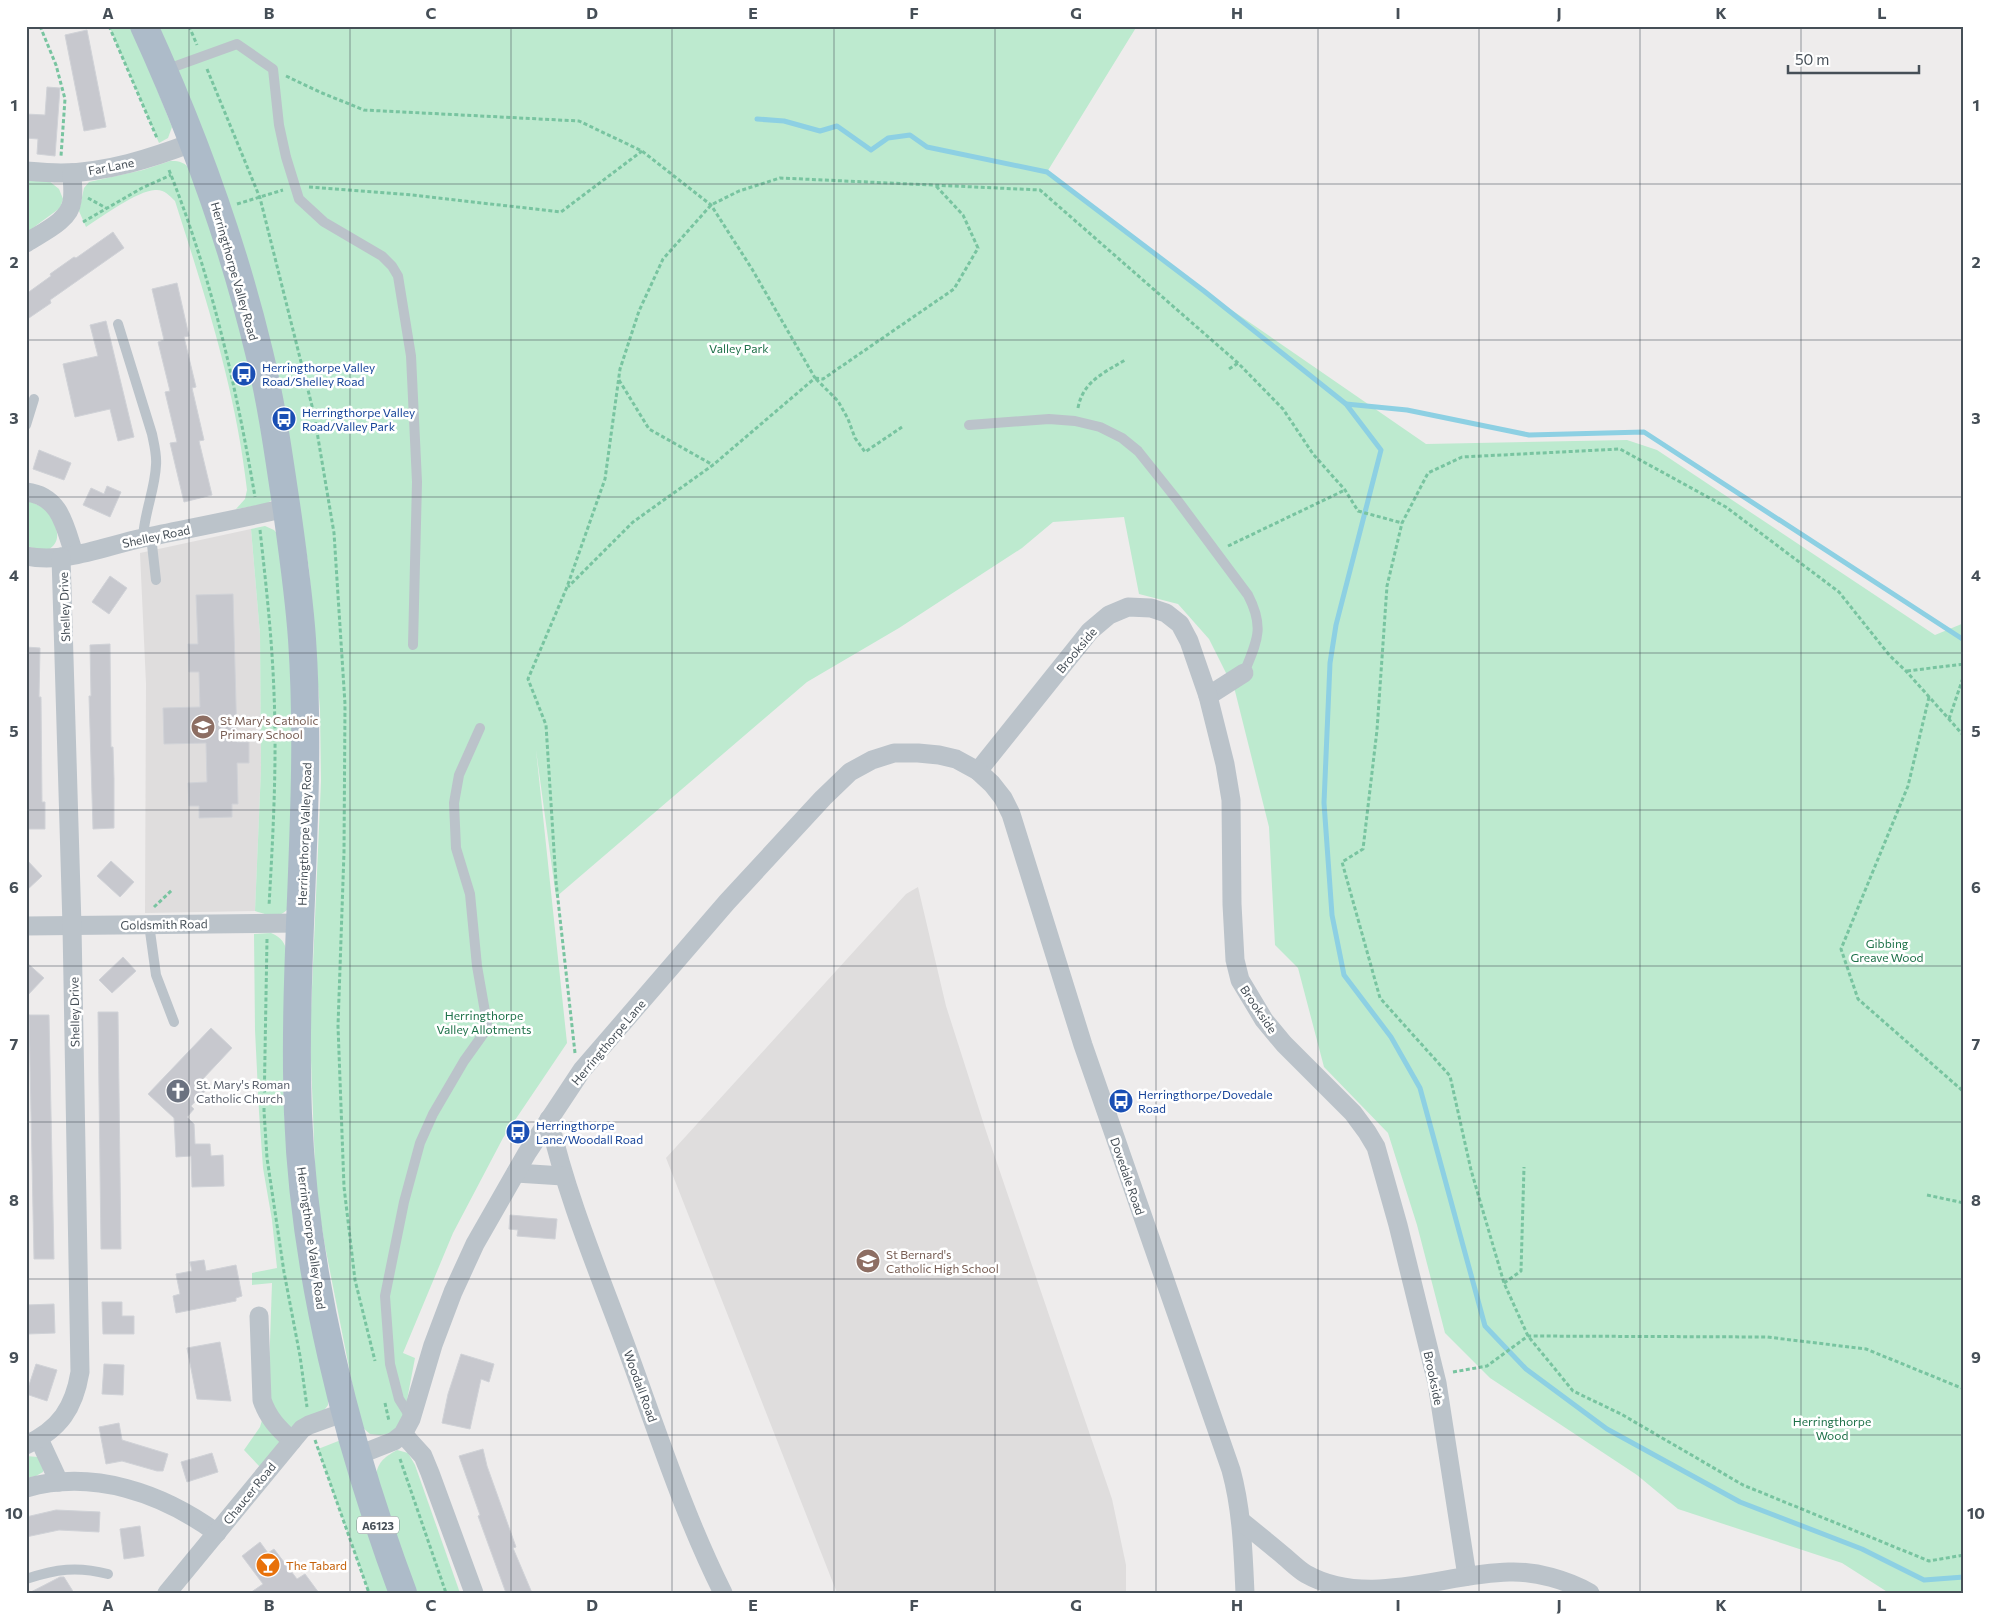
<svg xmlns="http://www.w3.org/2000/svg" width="1990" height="1619" viewBox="0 0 1990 1619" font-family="Commissioner,sans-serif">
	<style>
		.education { fill: #dfdddd }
		.green { fill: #bdeacf }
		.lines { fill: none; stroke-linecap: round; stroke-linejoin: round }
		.stream { stroke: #8dd0e3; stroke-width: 5 }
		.building { fill: #c7c8ce; stroke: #d0d2d7 }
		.path { stroke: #78c4a0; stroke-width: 3; stroke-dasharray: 4 2.5; stroke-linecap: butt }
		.lane { stroke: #bbc3ca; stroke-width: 10 }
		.street { stroke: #bbc3ca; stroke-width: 19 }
		.primary { stroke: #adbbc9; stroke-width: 28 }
		.grid { fill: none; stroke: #464f57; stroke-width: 1; stroke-opacity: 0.55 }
		.labels { text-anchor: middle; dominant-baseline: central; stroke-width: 5; stroke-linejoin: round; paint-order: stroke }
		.shield { fill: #fff; stroke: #7e8489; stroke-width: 1 }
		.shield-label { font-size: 11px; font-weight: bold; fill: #464f57 }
		.street-label { font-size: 12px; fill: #464f57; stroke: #fff }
		.park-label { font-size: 12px; fill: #1e7149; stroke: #fff }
		.transit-label { font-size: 12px; fill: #164399; stroke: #fff; text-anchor: start }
		.education-label { font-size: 12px; fill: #785e54; stroke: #fff; text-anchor: start }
		.worship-label { font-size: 12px; fill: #5b616d; stroke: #fff; text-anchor: start }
		.food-label { font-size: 12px; fill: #c56008; stroke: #fff; text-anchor: start }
		.neatline { fill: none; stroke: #464f57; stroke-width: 2 }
		.grid-label { font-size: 16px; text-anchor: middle; font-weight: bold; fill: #464f57 }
	</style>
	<rect width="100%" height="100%" fill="#eeecec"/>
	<g class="education">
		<polygon points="251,529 260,634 261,769 255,911 145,913 146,684 140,553"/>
		<polygon points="918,887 946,1006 986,1131 1112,1499 1126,1565 1126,1593 837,1593 666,1158 906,894"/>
	</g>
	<g class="green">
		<polygon points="109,26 132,26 172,127 168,138 159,143"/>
		<polygon points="157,26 1137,26 1047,172 1204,291 1426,444 1627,440 1657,450 1935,635 1964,623 1964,1593 1889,1593 1842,1563 1678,1509 1637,1475 1490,1378 1445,1333 1417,1225 1388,1133 1324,1067 1298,968 1275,945 1269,827 1235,691 1209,639 1178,604 1139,594 1124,517 1053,522 1022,548 899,628 807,682 556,897 536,750 567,1043 503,1138 453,1233 403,1353 415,1358 403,1421 392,1433 380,1435 370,1434 362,1427 356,1403 325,1246 316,1193 310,1034 321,781 320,710 309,569 292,463"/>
		<path d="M170,161c16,-1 20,7 27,20l57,195 18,124 -6,4 -30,5 9,-10 2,-9c-11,-99 -42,-195 -72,-289 -6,-6 -11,-12 -20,-11 -18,1 -52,26 -69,37l-7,-16 5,-23 5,-6 54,-12z"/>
		<polygon points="26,179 49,181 59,189 63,199 60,208 26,233"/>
		<path d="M26,499l25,13c5,16 13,30 -5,39l-20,-5z"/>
		<path d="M265,526l9,4 6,7 9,62 6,165 -4,142c-13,14 -19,10 -36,5l6,-142 -1,-135 -9,-105z"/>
		<path d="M271,933c11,5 14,9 16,21l-4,94 1,64 5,52 39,229v12l-5,7 -63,55 -16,-17 16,-23 8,-27 4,-117 -20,2v-12l25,-5 -5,-48 -9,-52 -4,-56 -4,-82 -1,-96z"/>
		<polygon points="341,1440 390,1593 369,1593 318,1449"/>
		<path d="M397,1450l11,3 7,12 45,128h-44l-41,-115c3,-16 8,-20 22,-28z"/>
		<polygon points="26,1456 38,1457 43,1464 43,1472 36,1476 26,1478"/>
	</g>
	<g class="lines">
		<g class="stream">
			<polyline points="757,119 784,121 820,131 837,126 871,150 888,138 910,135 927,147 1047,172 1204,291 1346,404 1381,450 1336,625 1330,663 1324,803 1332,915 1344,975 1391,1037 1420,1088 1485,1326 1526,1369 1607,1429 1740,1502 1862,1549 1924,1580 1964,1577"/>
			<polyline points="1346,404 1407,410 1529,435 1644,432 1964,640"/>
		</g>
	</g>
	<g class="building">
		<polygon points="87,30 106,127 84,131 65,35"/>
		<polygon points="47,87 60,88 55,156 37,154 38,139 26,138 26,114 45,115"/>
		<polygon points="113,232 124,248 50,300 51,303 26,320 26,294 51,276 50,274 74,257 76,258"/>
		<polygon points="177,283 189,336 184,337 196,387 192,388 204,440 199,441 212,495 184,502 170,443 177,442 165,392 170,391 158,342 164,340 152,289"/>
		<polygon points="106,321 134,437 118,441 110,409 75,417 63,364 98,356 90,325"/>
		<polygon points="39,450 71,463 64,480 33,469"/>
		<polygon points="107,486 121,492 110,517 83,505 91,488 104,494"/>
		<polygon points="110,576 127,588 109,614 92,602"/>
		<polygon points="233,594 237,742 249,742 249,763 237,763 238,804 232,804 232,817 199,818 199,806 189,806 188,783 207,782 206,743 164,744 163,708 200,707 199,672 189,672 188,644 198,644 196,595"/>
		<polygon points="110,644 111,747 113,747 114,779 114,828 93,829 90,728 89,696 91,696 90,645"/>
		<polygon points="26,647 40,648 39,697 41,697 42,802 45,802 45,829 26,829"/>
		<polygon points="26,859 42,876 26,891"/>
		<polygon points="111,861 134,882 120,897 97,876"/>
		<polygon points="123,957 136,971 112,993 99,980"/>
		<polygon points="26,962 44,978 26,997"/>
		<polygon points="98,1012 118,1012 121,1249 101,1249"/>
		<polygon points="29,1015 49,1015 54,1259 34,1259"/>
		<polygon points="211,1028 232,1048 201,1081 208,1088 191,1106 194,1109 187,1117 194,1124 195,1144 210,1144 211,1156 223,1155 224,1186 192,1187 191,1156 176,1157 174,1118 148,1094"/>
		<polygon points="510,1215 557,1219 555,1239 517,1236 518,1230 509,1229"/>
		<polygon points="204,1260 206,1271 236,1265 242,1296 236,1298 236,1301 176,1313 173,1296 180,1294 176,1274 192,1271 190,1262"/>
		<polygon points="102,1302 122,1302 122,1316 134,1316 134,1334 103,1334"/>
		<polygon points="54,1304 55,1333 28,1334 27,1305"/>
		<polygon points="220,1342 231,1401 197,1399 187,1348"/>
		<polygon points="461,1354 494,1364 489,1382 481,1379 470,1429 442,1423 448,1394"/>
		<polygon points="36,1364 57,1370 47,1401 26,1394"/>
		<polygon points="104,1364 124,1365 123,1395 102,1394"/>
		<polygon points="119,1423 122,1440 168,1454 163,1471 157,1471 122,1461 106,1464 99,1427"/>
		<polygon points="483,1449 487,1466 516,1547 513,1548 532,1593 506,1593 478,1516 480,1515 459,1456"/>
		<polygon points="212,1453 218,1472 187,1482 181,1462"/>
		<polygon points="56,1510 100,1512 99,1532 59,1530 26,1537 26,1517"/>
		<polygon points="140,1526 144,1556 124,1559 120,1529"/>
		<polygon points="260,1542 268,1553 274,1549 297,1579 305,1574 319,1593 250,1593 263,1584 242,1556"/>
		<polygon points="60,1577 64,1577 74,1593 29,1593"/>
	</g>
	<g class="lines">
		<g class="path">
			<polyline points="40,26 56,65 65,99 61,156"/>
			<polyline points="109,26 157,138"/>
			<polyline points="189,26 197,45"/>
			<polyline points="207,69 260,198 314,414 334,533 345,704 344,852 338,1026 344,1187 355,1280 375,1361"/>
			<polyline points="286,76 322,93 364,110 579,121 642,151 711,205 752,269 815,378 713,465 633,522 568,587"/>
			<path d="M169,170c42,105 67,215 86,327"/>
			<polyline points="309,187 412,195 561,212 642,151"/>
			<polyline points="88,198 106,208"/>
			<polyline points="237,204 283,190"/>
			<polyline points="83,222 142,188 171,175"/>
			<polyline points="1229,369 1238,363"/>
			<polyline points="815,378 823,379 954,289 978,248 963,215 936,186"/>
			<polyline points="816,379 838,401 848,419 855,438 865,452 902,427"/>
			<polyline points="619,380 649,429 713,465"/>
			<path d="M1078,408c5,-27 26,-35 47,-48"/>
			<path d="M260,530c6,54 12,108 14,163 3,71 -1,142 -5,213"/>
			<polyline points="1228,546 1345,490"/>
			<polyline points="1907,671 1964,664"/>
			<polyline points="1929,697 1908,786 1841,949 1858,999 1964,1092"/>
			<polyline points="1949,719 1964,675"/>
			<polyline points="1964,736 1906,671 1890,656 1839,592 1726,507 1620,449 1462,457 1428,473 1402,523 1387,586 1377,730 1363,849 1342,862 1380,998 1450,1076 1471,1170 1504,1283 1528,1336 1573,1391 1621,1414 1743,1485 1929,1561 1964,1555"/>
			<polyline points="154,907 172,890"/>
			<polyline points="267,939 264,1111 267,1158 284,1272 300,1356 307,1407"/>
			<polyline points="575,1053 556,882 546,725 528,679 567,587 605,479 620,369 639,311 663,259 711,205 739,191 780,178 1040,190 1238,363 1283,409 1313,454 1345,490 1358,511 1402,523"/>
			<polyline points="1927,1195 1964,1203"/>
			<polyline points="1504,1283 1521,1271 1524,1167"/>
			<polyline points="1453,1372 1487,1366 1528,1336 1767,1337 1866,1349 1964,1389"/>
			<polyline points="385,1403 389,1421"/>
			<polyline points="315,1440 369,1593"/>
			<polyline points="400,1459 446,1593"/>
		</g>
		<g class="lane">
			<polyline points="165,70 237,44 273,69 279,125 286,157 299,199 324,222 382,256 392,266 398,276 411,356 417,482 413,645"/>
			<path d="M118,324l34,110c2,10 5,21 4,31 -1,25 -12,48 -13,73"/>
			<polyline points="26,425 34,399"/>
			<path d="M969,425l80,-6 26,2 25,6 22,11 16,13 40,50 70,94c17,33 9,46 -4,78"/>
			<polyline points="151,536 156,580"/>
			<polyline points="149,924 156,975 174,1022"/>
			<polyline points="411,1418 399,1399 390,1364 385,1296 404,1202 420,1143 433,1114 464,1061 484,1033 487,1023 477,966 470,894 456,848 454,803 459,775 480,728"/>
			<path d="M26,1579c30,-10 51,-13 82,-5"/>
		</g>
		<g class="street">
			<path d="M26,171c12,1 24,2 35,2 45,0 91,-15 133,-31"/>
			<path d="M26,243c15,-10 44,-22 46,-42 2,-9 0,-19 0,-28"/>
			<path d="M26,492c35,4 39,35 48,62"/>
			<path d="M26,556c39,8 79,-10 117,-18 48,-10 96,-19 143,-30"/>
			<polyline points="1208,696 1244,673"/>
			<polyline points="978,771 1090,631 1109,615 1128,607 1151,608 1166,613 1180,624 1189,641 1208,696 1225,764 1231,800 1232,904 1235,960 1240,980 1264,1020 1284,1044 1353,1113 1367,1132 1376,1147 1398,1225 1437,1383 1467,1576"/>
			<polyline points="26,926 301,923"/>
			<path d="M549,1119c18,79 50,154 78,230 30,82 57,166 96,244"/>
			<polyline points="516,1173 563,1176"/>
			<path d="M259,1316l3,84c6,18 16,28 30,41"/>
			<polyline points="403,1434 423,1456 430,1473 474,1593"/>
			<polyline points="39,1439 59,1482"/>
			<path d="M26,1445c34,-16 48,-37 54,-73l-8,-446 -11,-369"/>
			<path d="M356,1456l38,-15 9,-7 8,-15 22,-74 20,-53 22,-48 52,-91 55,-83 145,-168 96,-104 27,-26 22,-12 22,-7h24l21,2 17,4 22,12 14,13 11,14 8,16 72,231 148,425c11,40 12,81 14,123"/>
			<path d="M26,1488c67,-19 136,5 191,45"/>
			<path d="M1241,1521c15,12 30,24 44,36 7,6 14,13 21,17 62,35 139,-1 203,-2 27,-1 58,8 81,21"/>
			<polyline points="167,1593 302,1429 309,1425 345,1412"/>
		</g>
		<path class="primary" d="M144,26c48,105 88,214 115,326 13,53 20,106 28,159 6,43 12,85 15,128 11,159 -10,317 -4,475 6,160 49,329 105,479"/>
	</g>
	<path class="grid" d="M189,26v1567M350,26v1567M511,26v1567M672,26v1567M834,26v1567M995,26v1567M1156,26v1567M1318,26v1567M1479,26v1567M1640,26v1567M1801,26v1567M26,184h1938M26,340h1938M26,497h1938M26,653h1938M26,810h1938M26,966h1938M26,1122h1938M26,1279h1938M26,1435h1938"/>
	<defs>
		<symbol id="bus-disc" viewBox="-11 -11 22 22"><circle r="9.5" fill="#1a4fb4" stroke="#fff"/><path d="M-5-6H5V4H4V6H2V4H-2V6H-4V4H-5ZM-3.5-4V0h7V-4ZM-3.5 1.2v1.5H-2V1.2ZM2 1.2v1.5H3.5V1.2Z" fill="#fff"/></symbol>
		<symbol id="school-disc" viewBox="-11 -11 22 22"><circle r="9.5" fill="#8d6e63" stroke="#fff"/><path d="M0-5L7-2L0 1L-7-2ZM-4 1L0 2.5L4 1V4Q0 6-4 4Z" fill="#fff"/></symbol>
		<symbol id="church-disc" viewBox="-11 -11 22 22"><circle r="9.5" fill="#6b7280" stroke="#fff"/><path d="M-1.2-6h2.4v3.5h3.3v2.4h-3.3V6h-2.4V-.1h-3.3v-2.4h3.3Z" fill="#fff"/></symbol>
		<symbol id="bar-disc" viewBox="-11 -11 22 22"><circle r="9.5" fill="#e8710a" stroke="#fff"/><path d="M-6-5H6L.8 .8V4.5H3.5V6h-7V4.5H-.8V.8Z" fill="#fff"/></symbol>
	</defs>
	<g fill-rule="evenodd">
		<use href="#bus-disc" x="230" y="360" width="28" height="28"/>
		<use href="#bus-disc" x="270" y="405" width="28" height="28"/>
		<use href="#school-disc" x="189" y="713" width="28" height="28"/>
		<use href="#church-disc" x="164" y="1077" width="28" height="28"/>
		<use href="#bus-disc" x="1107" y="1087" width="28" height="28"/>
		<use href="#bus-disc" x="504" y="1118" width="28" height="28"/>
		<use href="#school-disc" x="854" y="1247" width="28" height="28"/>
		<use href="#bar-disc" x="254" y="1551" width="28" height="28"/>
	</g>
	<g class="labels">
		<rect class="shield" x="357" y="1516.5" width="42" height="17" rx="4"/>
		<g class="shield-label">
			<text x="378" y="1525">A6123</text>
		</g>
		<g class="street-label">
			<text transform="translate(111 166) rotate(-11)">Far Lane</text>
			<text transform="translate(235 271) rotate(74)">Herringthorpe Valley Road</text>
			<text transform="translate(156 536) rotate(-12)">Shelley Road</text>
			<text transform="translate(64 607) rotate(-92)">Shelley Drive</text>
			<text transform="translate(1076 650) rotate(-50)">Brookside</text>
			<text transform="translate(304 834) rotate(-88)">Herringthorpe Valley Road</text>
			<text transform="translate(164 924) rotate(-1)">Goldsmith Road</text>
			<text transform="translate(1259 1009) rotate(56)">Brookside</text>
			<text transform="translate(74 1012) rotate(-91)">Shelley Drive</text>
			<text transform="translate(608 1042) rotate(-50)">Herringthorpe Lane</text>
			<text transform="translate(1128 1176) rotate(71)">Dovedale Road</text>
			<text transform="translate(312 1238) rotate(82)">Herringthorpe Valley Road</text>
			<text transform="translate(1434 1378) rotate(78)">Brookside</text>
			<text transform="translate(641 1386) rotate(70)">Woodall Road</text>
			<text transform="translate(249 1493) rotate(-51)">Chaucer Road</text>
		</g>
		<g class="park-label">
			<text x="739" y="348">Valley Park</text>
			<text x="1887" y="943">Gibbing<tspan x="1887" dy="14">Greave Wood</tspan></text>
			<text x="484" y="1015">Herringthorpe<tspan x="484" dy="14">Valley Allotments</tspan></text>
			<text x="1832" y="1421">Herringthorpe<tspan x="1832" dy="14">Wood</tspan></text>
		</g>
		<g class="transit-label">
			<text x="262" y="367">Herringthorpe Valley<tspan x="262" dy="14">Road/Shelley Road</tspan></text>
			<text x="302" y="412">Herringthorpe Valley<tspan x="302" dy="14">Road/Valley Park</tspan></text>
			<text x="1138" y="1094">Herringthorpe/Dovedale<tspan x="1138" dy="14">Road</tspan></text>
			<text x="536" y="1125">Herringthorpe<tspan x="536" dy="14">Lane/Woodall Road</tspan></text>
		</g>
		<g class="education-label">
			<text x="220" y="720">St Mary's Catholic<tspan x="220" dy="14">Primary School</tspan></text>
			<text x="886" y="1254">St Bernard's<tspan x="886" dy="14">Catholic High School</tspan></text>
		</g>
		<g class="worship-label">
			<text x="196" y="1084">St. Mary's Roman<tspan x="196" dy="14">Catholic Church</tspan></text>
		</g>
		<g class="food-label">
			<text x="286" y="1565">The Tabard</text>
		</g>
	</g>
	<rect width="1990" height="1619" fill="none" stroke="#ffffff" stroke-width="55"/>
	<path d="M1788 65v8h131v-8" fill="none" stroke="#464f57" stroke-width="2.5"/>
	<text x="1795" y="65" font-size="15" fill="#464f57" stroke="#ffffff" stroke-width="4" paint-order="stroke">50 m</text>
	<rect x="28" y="28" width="1934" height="1564" class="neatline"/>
	<g class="grid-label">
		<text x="108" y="19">A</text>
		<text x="269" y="19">B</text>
		<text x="431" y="19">C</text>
		<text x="592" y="19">D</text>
		<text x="753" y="19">E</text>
		<text x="914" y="19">F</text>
		<text x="1076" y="19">G</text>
		<text x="1237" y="19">H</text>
		<text x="1398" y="19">I</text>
		<text x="1559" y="19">J</text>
		<text x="1721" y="19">K</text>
		<text x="1882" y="19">L</text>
		<text x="14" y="111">1</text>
		<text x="1976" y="111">1</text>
		<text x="14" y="268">2</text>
		<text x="1976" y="268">2</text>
		<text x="14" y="424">3</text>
		<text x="1976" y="424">3</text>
		<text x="14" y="581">4</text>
		<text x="1976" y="581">4</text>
		<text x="14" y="737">5</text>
		<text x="1976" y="737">5</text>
		<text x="14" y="893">6</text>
		<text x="1976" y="893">6</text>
		<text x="14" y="1050">7</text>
		<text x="1976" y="1050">7</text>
		<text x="14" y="1206">8</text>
		<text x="1976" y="1206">8</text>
		<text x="14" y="1363">9</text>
		<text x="1976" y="1363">9</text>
		<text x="14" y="1519">10</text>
		<text x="1976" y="1519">10</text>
		<text x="108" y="1611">A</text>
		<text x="269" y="1611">B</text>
		<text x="431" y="1611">C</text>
		<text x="592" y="1611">D</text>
		<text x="753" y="1611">E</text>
		<text x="914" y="1611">F</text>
		<text x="1076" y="1611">G</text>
		<text x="1237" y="1611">H</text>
		<text x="1398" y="1611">I</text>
		<text x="1559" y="1611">J</text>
		<text x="1721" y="1611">K</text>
		<text x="1882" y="1611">L</text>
	</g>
</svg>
